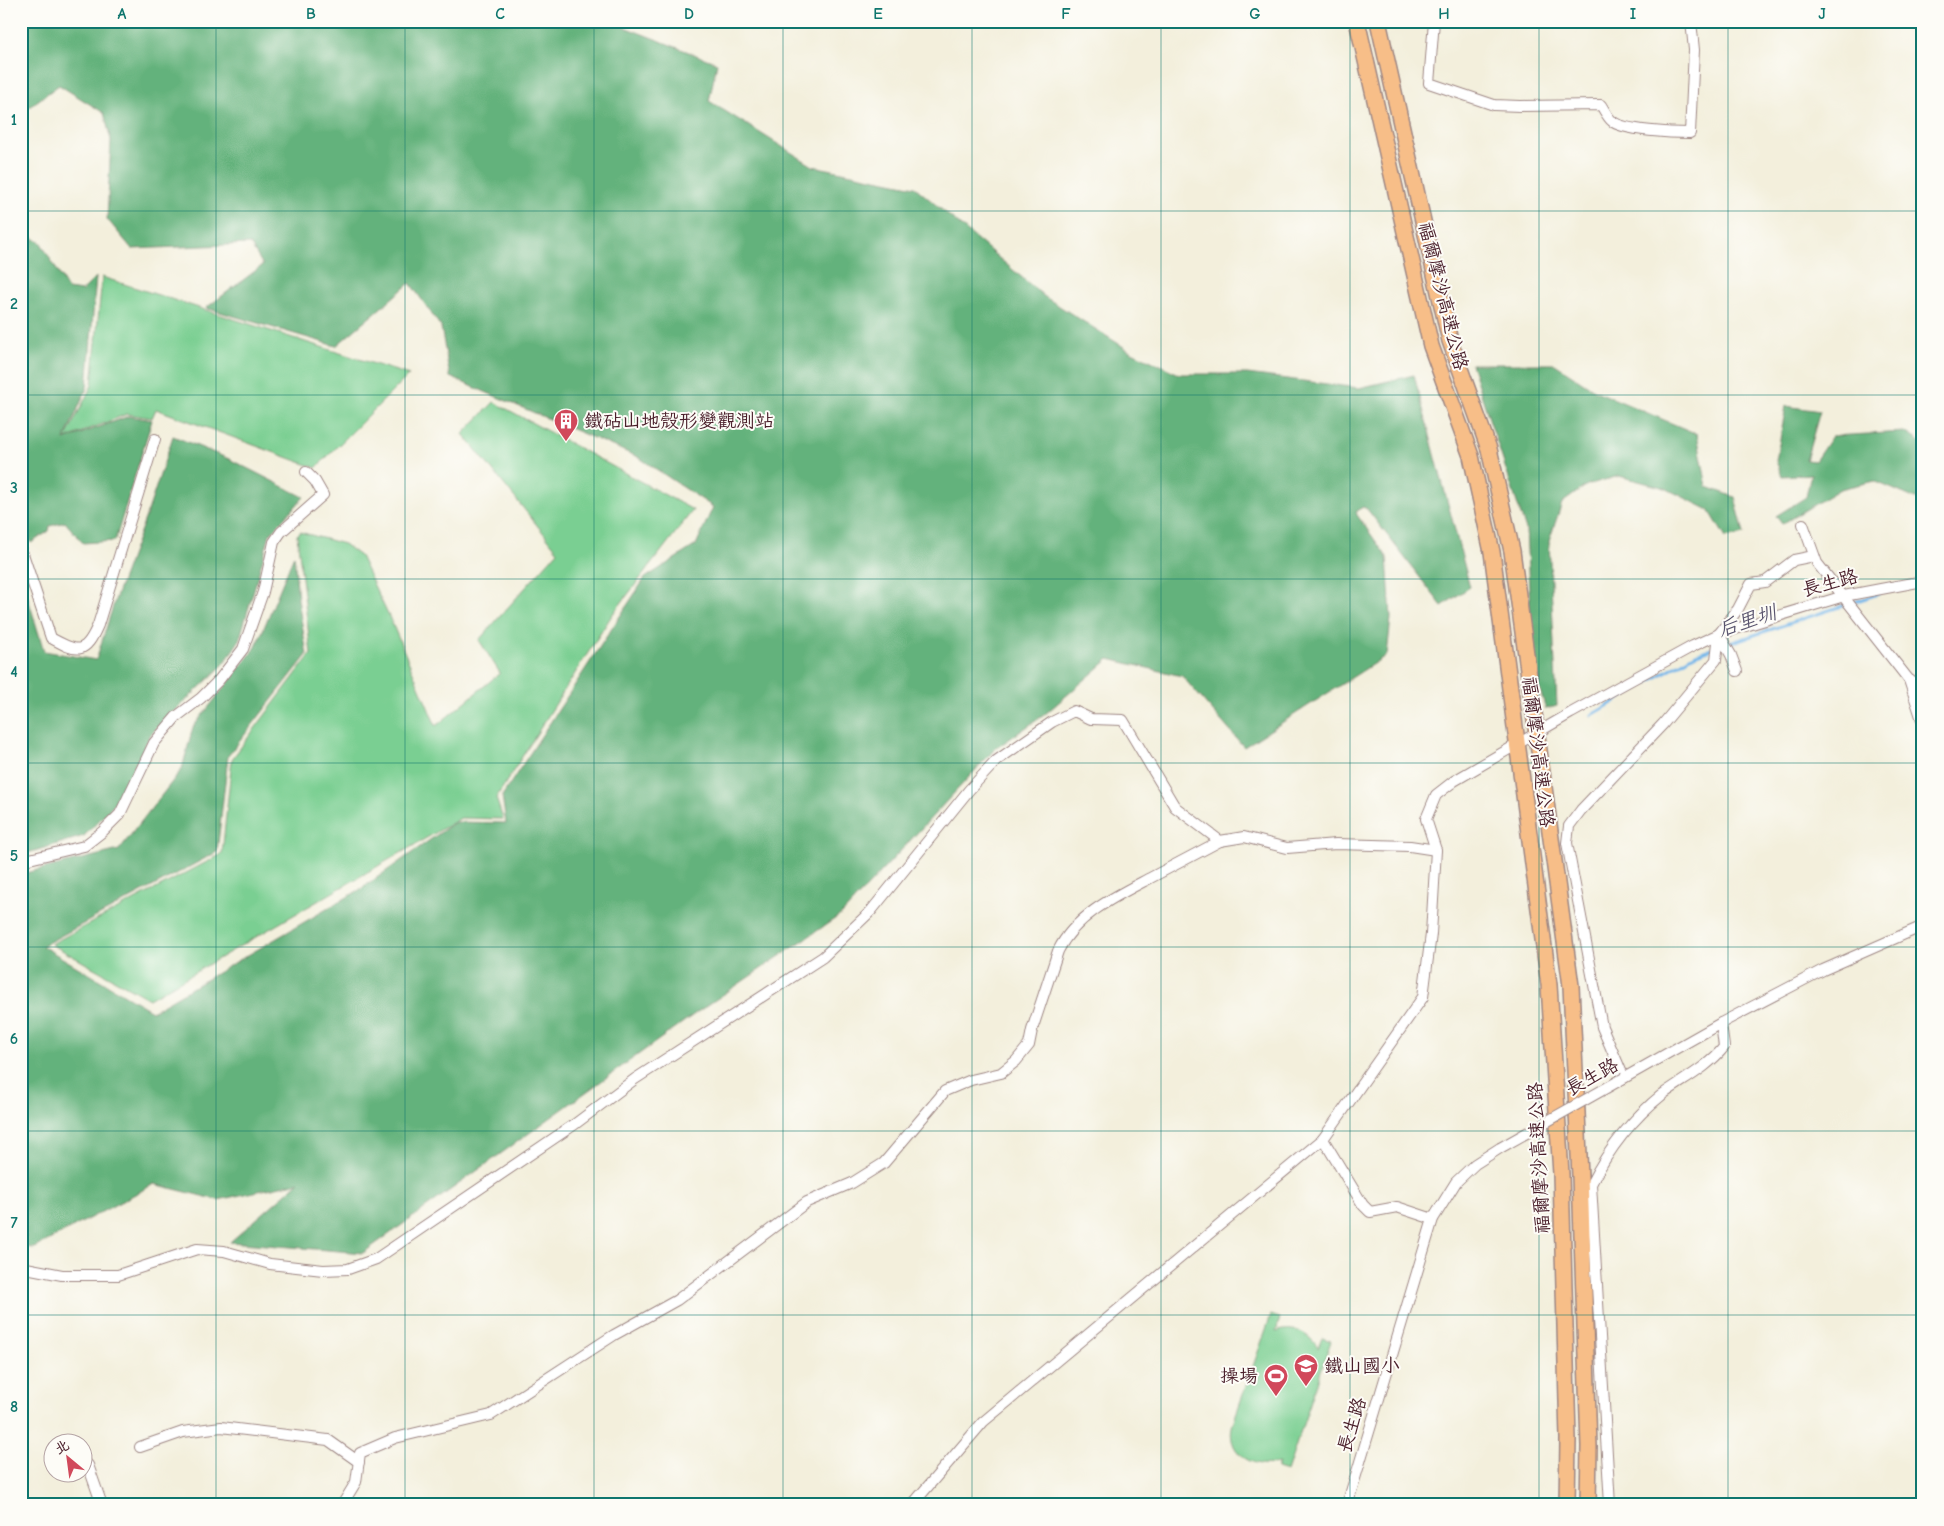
<svg xmlns="http://www.w3.org/2000/svg" width="1944" height="1526" viewBox="0 0 1944 1526" font-family="'Comic Neue','LXGW WenKai TC',sans-serif">
	<style>
		.green { fill: #7acf92; stroke: #62775e }
		.forest { fill: #63b27c; stroke: #566854 }
		.lines { fill: none; stroke-linecap: round; stroke-linejoin: round }
		.stream { stroke: #75b7ea; stroke-width: 3 }
		.minor-casing { stroke: #9e8784; stroke-width: 12 }
		.highway-casing { stroke: #9e8784; stroke-width: 18 }
		.minor { stroke: #fff; stroke-width: 10 }
		.highway { stroke: #f7be88; stroke-width: 15 }
		.minor-bridge-casing { stroke: #9e8784; stroke-width: 12; stroke-linecap: butt }
		.minor-bridge { stroke: #fff; stroke-width: 10 }
		.grid { fill: none; stroke: #0f766e; stroke-width: 1; stroke-opacity: 0.55 }
		.labels { text-anchor: middle; dominant-baseline: central; stroke-width: 4; stroke-linejoin: round; paint-order: stroke }
		.street-label { font-size: 19px; fill: #4a1f2b; stroke: #fdfcf7 }
		.poi-label { font-size: 19px; fill: #4a1f2b; stroke: #fdfcf7; text-anchor: start }
		.water-label { font-size: 20px; font-style: italic; fill: #59546e; stroke: #fdfcf7 }
		.neatline { fill: none; stroke: #0f766e; stroke-width: 2 }
		.grid-label { font-size: 16px; text-anchor: middle; font-weight: bold; fill: #0f766e }
	</style>
	<rect width="100%" height="100%" fill="#fdfcf7"/>
	<filter id="ink" filterUnits="userSpaceOnUse"><feTurbulence type="fractalNoise" baseFrequency=".02" numOctaves="2"/><feDisplacementMap in="SourceGraphic" scale="10" xChannelSelector="R" yChannelSelector="G"/><feConvolveMatrix kernelMatrix="1 2 1 2 8 2 1 2 1" color-interpolation-filters="sRGB"/></filter>
	<filter id="wash" filterUnits="userSpaceOnUse"><feTurbulence type="fractalNoise" baseFrequency=".0096" numOctaves="4" result="noise"/><feDisplacementMap in="SourceGraphic" scale="20" xChannelSelector="R" yChannelSelector="G"/><feGaussianBlur stdDeviation="1.12" result="paint"/><feColorMatrix in="noise" values="0 0 0 0 0 0 0 0 0 0 0 0 0 0 0 0 0 1.4 0 .05"/><feComposite in="paint" operator="in"/></filter>
	<g filter="url(#wash)">
		<rect width="100%" height="100%" fill="#f3efdc"/>
		<g class="green">
			<polygon points="102,277 409,375 316,468 156,409 152,418 127,414 65,439 92,385"/>
			<polygon points="494,402 693,510 612,615 496,798 503,819 461,818 149,999 51,944 222,854 232,759 311,654 297,535 300,532 344,544 360,556 392,623 436,726 500,673 479,640 558,551 463,434"/>
			<path d="M1271,1315l9,3 -4,14c17,-6 32,0 42,16l4,-10 9,3 -44,131 -10,-3 2,-6c-27,7 -55,-11 -46,-40z"/>
		</g>
		<g class="forest">
			<polygon points="21,21 609,21 717,63 709,101 813,166 915,187 1045,297 1130,351 1179,374 1247,374 1359,388 1414,375 1470,587 1442,606 1367,509 1363,507 1356,511 1357,515 1387,557 1391,618 1387,655 1244,747 1182,676 1109,659 1044,715 995,749 842,914 696,1013 363,1253 230,1242 299,1182 218,1200 154,1184 34,1248 21,1247 21,874 119,850 182,769 193,727 256,647 294,555 298,599 307,655 228,756 217,852 42,946 152,1011 361,889 455,822 506,823 502,796 645,578 696,545 713,507 638,457 450,377 441,327 410,283 336,346 206,308 263,265 250,244 132,249 107,219 111,140 104,113 59,85 21,113"/>
			<polygon points="21,230 41,243 68,289 82,291 96,277 87,388 64,440 129,416 152,420 115,541 83,543 65,522 50,526 49,531 31,543 21,509 21,295 25,285 23,268 21,267"/>
			<polygon points="1471,364 1555,364 1596,391 1697,434 1707,487 1735,497 1744,534 1726,538 1709,510 1665,488 1619,476 1587,485 1562,503 1549,541 1557,706 1546,709 1533,669 1526,530"/>
			<polygon points="1786,406 1820,411 1806,460 1815,461 1832,436 1905,432 1923,444 1923,502 1874,481 1840,489 1782,524 1776,516 1806,497 1811,474 1782,476 1776,461"/>
			<polygon points="173,436 229,459 304,497 270,534 239,641 223,665 151,734 115,804 84,836 21,855 21,575 44,651 96,660 116,597 149,508"/>
		</g>
		<g class="lines">
			<g class="stream">
				<polyline points="1727,644 1878,594"/>
				<polyline points="1592,715 1696,654 1714,648"/>
			</g>
		</g>
	</g>
	<g filter="url(#ink)">
		<g class="lines">
			<defs>
				<g id="minor">
					<path d="M1434,21l-5,62 65,22 26,1 81,-1c3,5 7,13 11,16 11,10 63,12 78,12l4,-83 -3,-29"/>
					<polyline points="1803,524 1817,563 1909,680 1923,723"/>
					<path d="M21,548l30,90c27,15 34,17 47,-13l57,-186"/>
					<polyline points="1814,556 1794,560 1765,582 1751,584 1738,609 1719,634 1716,660 1663,724 1581,810 1569,826 1567,843 1602,1027 1624,1078 1721,1023 1823,970 1923,926"/>
					<polyline points="1719,634 1731,655 1737,671"/>
					<polyline points="1909,680 1923,686"/>
					<polyline points="21,861 84,846 102,832 120,814 154,743 176,717 201,698 219,680 243,649 263,592 274,542 281,532 323,495 315,481 306,472"/>
					<polyline points="1323,1139 1363,1205 1370,1212 1397,1207 1433,1219"/>
					<polyline points="21,1267 62,1275 118,1275 197,1249 224,1251 270,1264 323,1270 348,1269 376,1259 575,1124 635,1079 823,957 871,911 969,790 996,761 1052,722 1074,711 1091,719 1123,720 1175,807 1220,841 1244,837 1287,848 1336,844 1410,846 1436,850"/>
					<polyline points="140,1447 183,1432 221,1427 328,1440 359,1462"/>
					<polyline points="88,1465 102,1505"/>
					<path d="M342,1505l14,-23 4,-29 35,-15 96,-23 123,-80 63,-35 130,-98 45,-19 32,-20 61,-72 26,-11 30,-7 15,-12 13,-16 3,-15 26,-79c18,-37 60,-56 94,-74 23,-12 45,-24 68,-36"/>
					<polyline points="912,1505 983,1422 1323,1139 1423,997 1431,934 1436,850 1426,819 1436,795 1454,781 1571,713 1693,646 1719,634 1844,596 1923,581"/>
					<polyline points="1347,1505 1433,1219 1456,1182 1475,1164 1500,1148"/>
					<path d="M1610,1505l-19,-321c17,-34 42,-66 72,-90 21,-15 45,-27 61,-47l-3,-24"/>
				</g>
				<g id="highway">
					<polyline points="1357,21 1431,346 1471,456 1492,552 1549,985 1561,1174 1568,1439 1567,1505"/>
					<polyline points="1378,21 1450,341 1489,449 1512,551 1571,986 1580,1176 1589,1446 1588,1505"/>
				</g>
			</defs>
			<use href="#minor" class="minor-casing"/>
			<use href="#highway" class="highway-casing"/>
			<use href="#minor" class="minor"/>
			<use href="#highway" class="highway"/>
			<defs>
				<polyline id="minor-bridge" points="1500,1148 1624,1078"/>
			</defs>
			<use href="#minor-bridge" class="minor-bridge-casing"/>
			<use href="#minor-bridge" class="minor-bridge"/>
		</g>
	</g>
	<path class="grid" d="M216,21v1484M405,21v1484M594,21v1484M783,21v1484M972,21v1484M1161,21v1484M1350,21v1484M1539,21v1484M1728,21v1484M21,211h1902M21,395h1902M21,579h1902M21,763h1902M21,947h1902M21,1131h1902M21,1315h1902"/>
	<defs>
		<symbol id="building-pin" viewBox="-11 -11 22 30"><path d="M0 17L-7.5 6A9.5 9.5 0 1 1 7.5 6Z" fill="#d1495b" stroke="#fdfcf7"/><path d="M-4-6H4V6H1V3H-1V6H-4ZM-2.5-4.3h1.7v1.8h-1.7ZM.8-4.3h1.7v1.8H.8ZM-2.5-1h1.7V.8h-1.7ZM.8-1h1.7V.8H.8Z" fill="#fff"/></symbol>
		<symbol id="school-pin" viewBox="-11 -11 22 30"><path d="M0 17L-7.5 6A9.5 9.5 0 1 1 7.5 6Z" fill="#d1495b" stroke="#fdfcf7"/><path d="M0-5L7-2L0 1L-7-2ZM-4 1L0 2.5L4 1V4Q0 6-4 4Z" fill="#fff"/></symbol>
		<symbol id="stadium-pin" viewBox="-11 -11 22 30"><path d="M0 17L-7.5 6A9.5 9.5 0 1 1 7.5 6Z" fill="#d1495b" stroke="#fdfcf7"/><path d="M0-5a6.5 5 0 1 0 0 10a6.5 5 0 1 0 0-10ZM-3.5-1.8h7v3.6h-7Z" fill="#fff"/></symbol>
	</defs>
	<g fill-rule="evenodd">
		<use href="#building-pin" x="552" y="407" width="28" height="38"/>
		<use href="#school-pin" x="1292" y="1352" width="28" height="38"/>
		<use href="#stadium-pin" x="1262" y="1362" width="28" height="38"/>
	</g>
	<g class="labels">
		<g class="street-label">
			<text transform="translate(1443 296) rotate(76)">福爾摩沙高速公路</text>
			<text transform="translate(1830 583) rotate(-15)">長生路</text>
			<text transform="translate(1538 752) rotate(83)">福爾摩沙高速公路</text>
			<text transform="translate(1592 1077) rotate(-29)">長生路</text>
			<text transform="translate(1539 1158) rotate(-93)">福爾摩沙高速公路</text>
			<text transform="translate(1352 1425) rotate(-73)">長生路</text>
		</g>
		<g class="poi-label">
			<text x="584" y="421">鐵砧山地殼形變觀測站</text>
			<text x="1324" y="1366">鐵山國小</text>
			<text x="1258" y="1376" text-anchor="end">操場</text>
		</g>
		<g class="water-label">
			<text transform="translate(1747 621) rotate(-18)">后里圳</text>
		</g>
	</g>
	<rect width="1944" height="1526" fill="none" stroke="#fdfcf7" stroke-width="55"/>
	<g transform="translate(68 1458) rotate(331)"><circle r="24" fill="#fdfcf7" stroke="#b5a4a5"/>
	<path d="M0-4L9 19L0 12L-9 19Z" fill="#d1495b"/>
	<text y="-8" font-size="14" font-weight="bold" text-anchor="middle" fill="#4a1f2b">北</text>
	</g>
	<rect x="28" y="28" width="1888" height="1470" class="neatline"/>
	<g class="grid-label">
		<text x="122" y="19">A</text>
		<text x="311" y="19">B</text>
		<text x="500" y="19">C</text>
		<text x="689" y="19">D</text>
		<text x="878" y="19">E</text>
		<text x="1066" y="19">F</text>
		<text x="1255" y="19">G</text>
		<text x="1444" y="19">H</text>
		<text x="1633" y="19">I</text>
		<text x="1822" y="19">J</text>
		<text x="14" y="125">1</text>
		<text x="14" y="309">2</text>
		<text x="14" y="493">3</text>
		<text x="14" y="677">4</text>
		<text x="14" y="861">5</text>
		<text x="14" y="1044">6</text>
		<text x="14" y="1228">7</text>
		<text x="14" y="1412">8</text>
	</g>
</svg>
